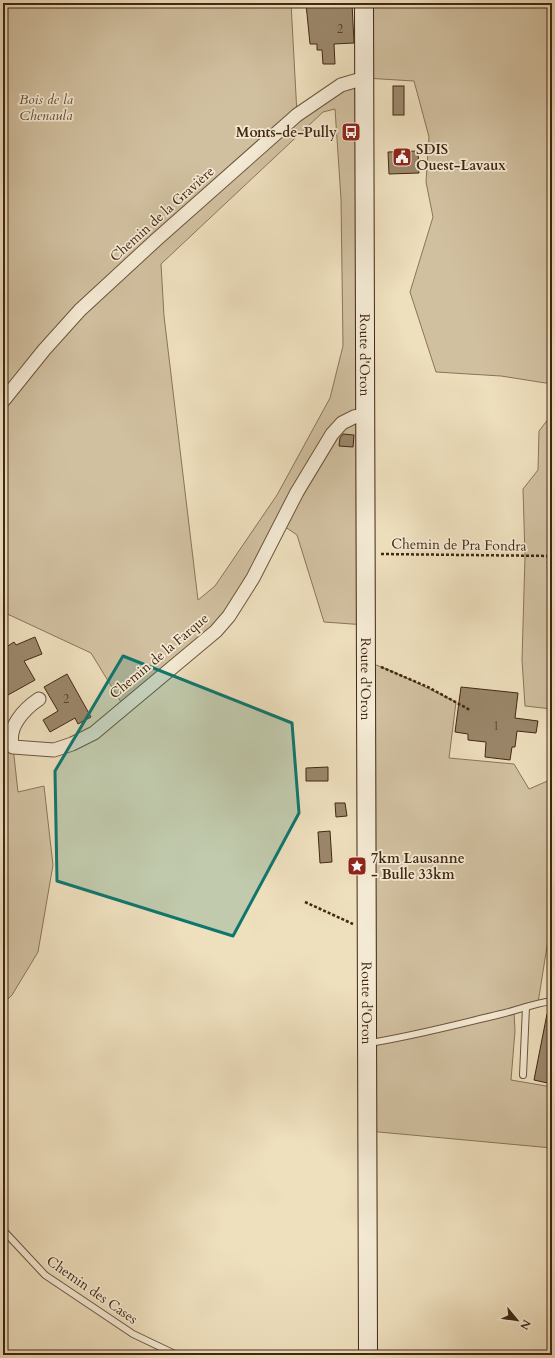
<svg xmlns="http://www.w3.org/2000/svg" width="555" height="1358" viewBox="0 0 555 1358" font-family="Cardo,serif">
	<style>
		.green { fill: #d1c0a0; stroke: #8a7459; fill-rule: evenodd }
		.building { fill: #9b876b; stroke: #422712 }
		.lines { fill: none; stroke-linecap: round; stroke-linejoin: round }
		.service-casing { stroke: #6d553d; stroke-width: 8 }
		.minor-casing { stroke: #6d553d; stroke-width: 15 }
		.secondary-casing { stroke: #422712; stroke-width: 20 }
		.path { stroke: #422712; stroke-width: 2.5; stroke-dasharray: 3 2; stroke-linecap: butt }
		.service { stroke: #f4ead4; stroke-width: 6 }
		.minor { stroke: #f4ead4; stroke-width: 13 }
		.secondary { stroke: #f4ead4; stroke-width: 18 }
		.marked { fill: #0f766e; fill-opacity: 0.2; stroke: #0f766e; stroke-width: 3; stroke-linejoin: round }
		.labels { text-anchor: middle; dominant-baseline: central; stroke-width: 3.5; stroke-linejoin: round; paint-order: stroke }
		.number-label { font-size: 12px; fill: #583f28 }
		.park-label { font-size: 14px; font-style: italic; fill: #664d36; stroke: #f4ead4 }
		.poi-label { font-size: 14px; font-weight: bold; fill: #422712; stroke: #f4ead4; text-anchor: start }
		.street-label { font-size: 14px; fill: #422712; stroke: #f4ead4 }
	</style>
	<rect width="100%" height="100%" fill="#eedfbd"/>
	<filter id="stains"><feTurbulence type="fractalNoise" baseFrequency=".005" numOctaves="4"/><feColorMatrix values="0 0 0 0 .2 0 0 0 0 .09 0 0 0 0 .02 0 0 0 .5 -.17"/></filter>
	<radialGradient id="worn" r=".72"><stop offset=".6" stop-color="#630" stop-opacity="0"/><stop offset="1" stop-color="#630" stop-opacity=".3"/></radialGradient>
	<g class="green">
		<path d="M3,3h288l6,111 68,-36 -1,-75h188v381l-51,-8 -65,-4 -26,-80 23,-75 -7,-35 3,-45 -15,-56 -49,-3 1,547 -42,-3 -27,-87 -16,-11 -52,92 -105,91 -33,-54 -88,-41zM335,109l6,90 2,147 -13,52 -53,97 -62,91 -17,14 -34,-284 -3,-52 162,-152z"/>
		<polygon points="552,414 552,556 548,556 549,652 552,709 525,706 522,660 525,556 523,489 538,470 539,431"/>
		<polygon points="366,661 394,672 456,702 449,758 514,764 529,789 552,779 552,940 548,940 538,1003 514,1011 515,1031 511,1080 552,1087 552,1148 368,1131"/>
		<polygon points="3,747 13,747 18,792 44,786 53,865 38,952 12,995 3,1004"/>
	</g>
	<g class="building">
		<polygon points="352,3 354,43 334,44 335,64 323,64 322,50 317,50 317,44 310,44 306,4"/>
		<rect x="393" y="86" width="11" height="29"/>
		<polygon points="418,151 419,173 389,174 388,152"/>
		<polygon points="343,434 354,435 353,447 339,446 340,438"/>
		<polygon points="35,637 42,654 24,661 35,680 8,695 3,686 3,649 14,642 16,645"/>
		<polygon points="67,674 91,717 78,724 75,718 50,732 43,720 58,711 44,687"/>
		<polygon points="461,687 518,693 515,718 538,721 536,733 517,731 515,747 512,747 510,760 485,757 486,742 468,740 468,734 455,732"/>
		<polygon points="328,767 328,781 306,781 306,768"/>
		<polygon points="335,803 345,803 347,816 336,817"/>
		<polygon points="330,831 332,862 320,863 318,832"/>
		<polygon points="547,1014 552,1014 552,1084 534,1080"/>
	</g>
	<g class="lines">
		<defs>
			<g id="service">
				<path d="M369,1043c45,-7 89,-19 132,-29 18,-4 34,-11 51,-13"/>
				<polyline points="523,1075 526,1007"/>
				<polyline points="3,1230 45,1275 133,1334 177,1355"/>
			</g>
			<g id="minor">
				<polyline points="3,401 44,350 80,310 157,239 297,115 341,85 365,78"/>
				<path d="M39,699c-15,10 -33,29 -26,48l41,3 18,-6 22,-11 122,-102 13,-15 24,-38 44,-86 35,-58 10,-11 12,-6 11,-2"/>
			</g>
			<g id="secondary">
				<path id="s1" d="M364,3l4,1352"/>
			</g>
		</defs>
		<use href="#service" class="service-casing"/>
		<use href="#minor" class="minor-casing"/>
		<use href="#secondary" class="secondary-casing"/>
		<g class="path">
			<polyline points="381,554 552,556"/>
			<polyline points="548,556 549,652 552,691"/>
			<polyline points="381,667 428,687 470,710"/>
			<polyline points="305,902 353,924"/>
		</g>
		<use href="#service" class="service"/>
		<use href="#minor" class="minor"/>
		<use href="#secondary" class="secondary"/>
	</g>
	<path class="marked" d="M123,656l169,67 7,90 -66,123 -176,-55 -2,-110z"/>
	<defs>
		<symbol id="bus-square" viewBox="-11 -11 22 22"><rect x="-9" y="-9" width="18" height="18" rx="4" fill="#8f2418" stroke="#f4ead4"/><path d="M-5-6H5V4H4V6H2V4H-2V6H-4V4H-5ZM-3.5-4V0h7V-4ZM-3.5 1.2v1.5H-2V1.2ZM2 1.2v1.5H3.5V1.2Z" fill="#fff"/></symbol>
		<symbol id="civic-square" viewBox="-11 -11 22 22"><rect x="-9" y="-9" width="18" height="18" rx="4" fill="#8f2418" stroke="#f4ead4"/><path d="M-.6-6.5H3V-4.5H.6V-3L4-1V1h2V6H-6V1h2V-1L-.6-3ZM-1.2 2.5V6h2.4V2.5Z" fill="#fff"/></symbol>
		<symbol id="sight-square" viewBox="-11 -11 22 22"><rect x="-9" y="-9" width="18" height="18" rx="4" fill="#8f2418" stroke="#f4ead4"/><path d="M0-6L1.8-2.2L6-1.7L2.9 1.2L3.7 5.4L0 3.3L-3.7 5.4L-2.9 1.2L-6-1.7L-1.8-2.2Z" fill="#fff"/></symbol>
	</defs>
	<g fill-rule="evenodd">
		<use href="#bus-square" x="340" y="121" width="22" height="22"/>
		<use href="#civic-square" x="391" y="146" width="22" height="22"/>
		<use href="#sight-square" x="346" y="855" width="22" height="22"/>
	</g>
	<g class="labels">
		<g class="number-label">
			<text x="340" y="29">2</text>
			<text x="66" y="699">2</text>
			<text x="496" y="726">1</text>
		</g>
		<g class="park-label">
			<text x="46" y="99">Bois de la<tspan x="46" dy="16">Chenaula</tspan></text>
		</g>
		<g class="poi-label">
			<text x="337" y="132" text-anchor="end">Monts-de-Pully</text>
			<text x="416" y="149">SDIS<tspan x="416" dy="16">Ouest-Lavaux</tspan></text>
			<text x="371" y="858">7km Lausanne<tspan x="371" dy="16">- Bulle 33km</tspan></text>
		</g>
		<g class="street-label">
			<text transform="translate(162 214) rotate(-42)">Chemin de la Gravière</text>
			<text stroke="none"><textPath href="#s1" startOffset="352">Route d'Oron</textPath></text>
			<text transform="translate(459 545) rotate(1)">Chemin de Pra Fondra</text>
			<text transform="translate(159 656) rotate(-40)">Chemin de la Farque</text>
			<text stroke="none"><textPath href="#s1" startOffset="676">Route d'Oron</textPath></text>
			<text stroke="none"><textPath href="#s1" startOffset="1000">Route d'Oron</textPath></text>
			<text transform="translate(92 1290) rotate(35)">Chemin des Cases</text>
		</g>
	</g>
	<rect width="555" height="1358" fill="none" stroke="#eedfbd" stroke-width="16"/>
	<rect x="4" y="4" width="547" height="1350" fill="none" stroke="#422712" stroke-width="2"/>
	<rect x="8" y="8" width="539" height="1342" fill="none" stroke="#422712"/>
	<g transform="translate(517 1320) rotate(119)" stroke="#f4ead4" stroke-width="3" paint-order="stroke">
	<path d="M0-3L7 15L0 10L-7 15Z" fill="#422712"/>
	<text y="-6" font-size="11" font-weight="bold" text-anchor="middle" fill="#422712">N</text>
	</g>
	<rect width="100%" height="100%" filter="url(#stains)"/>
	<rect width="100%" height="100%" fill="url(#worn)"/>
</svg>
